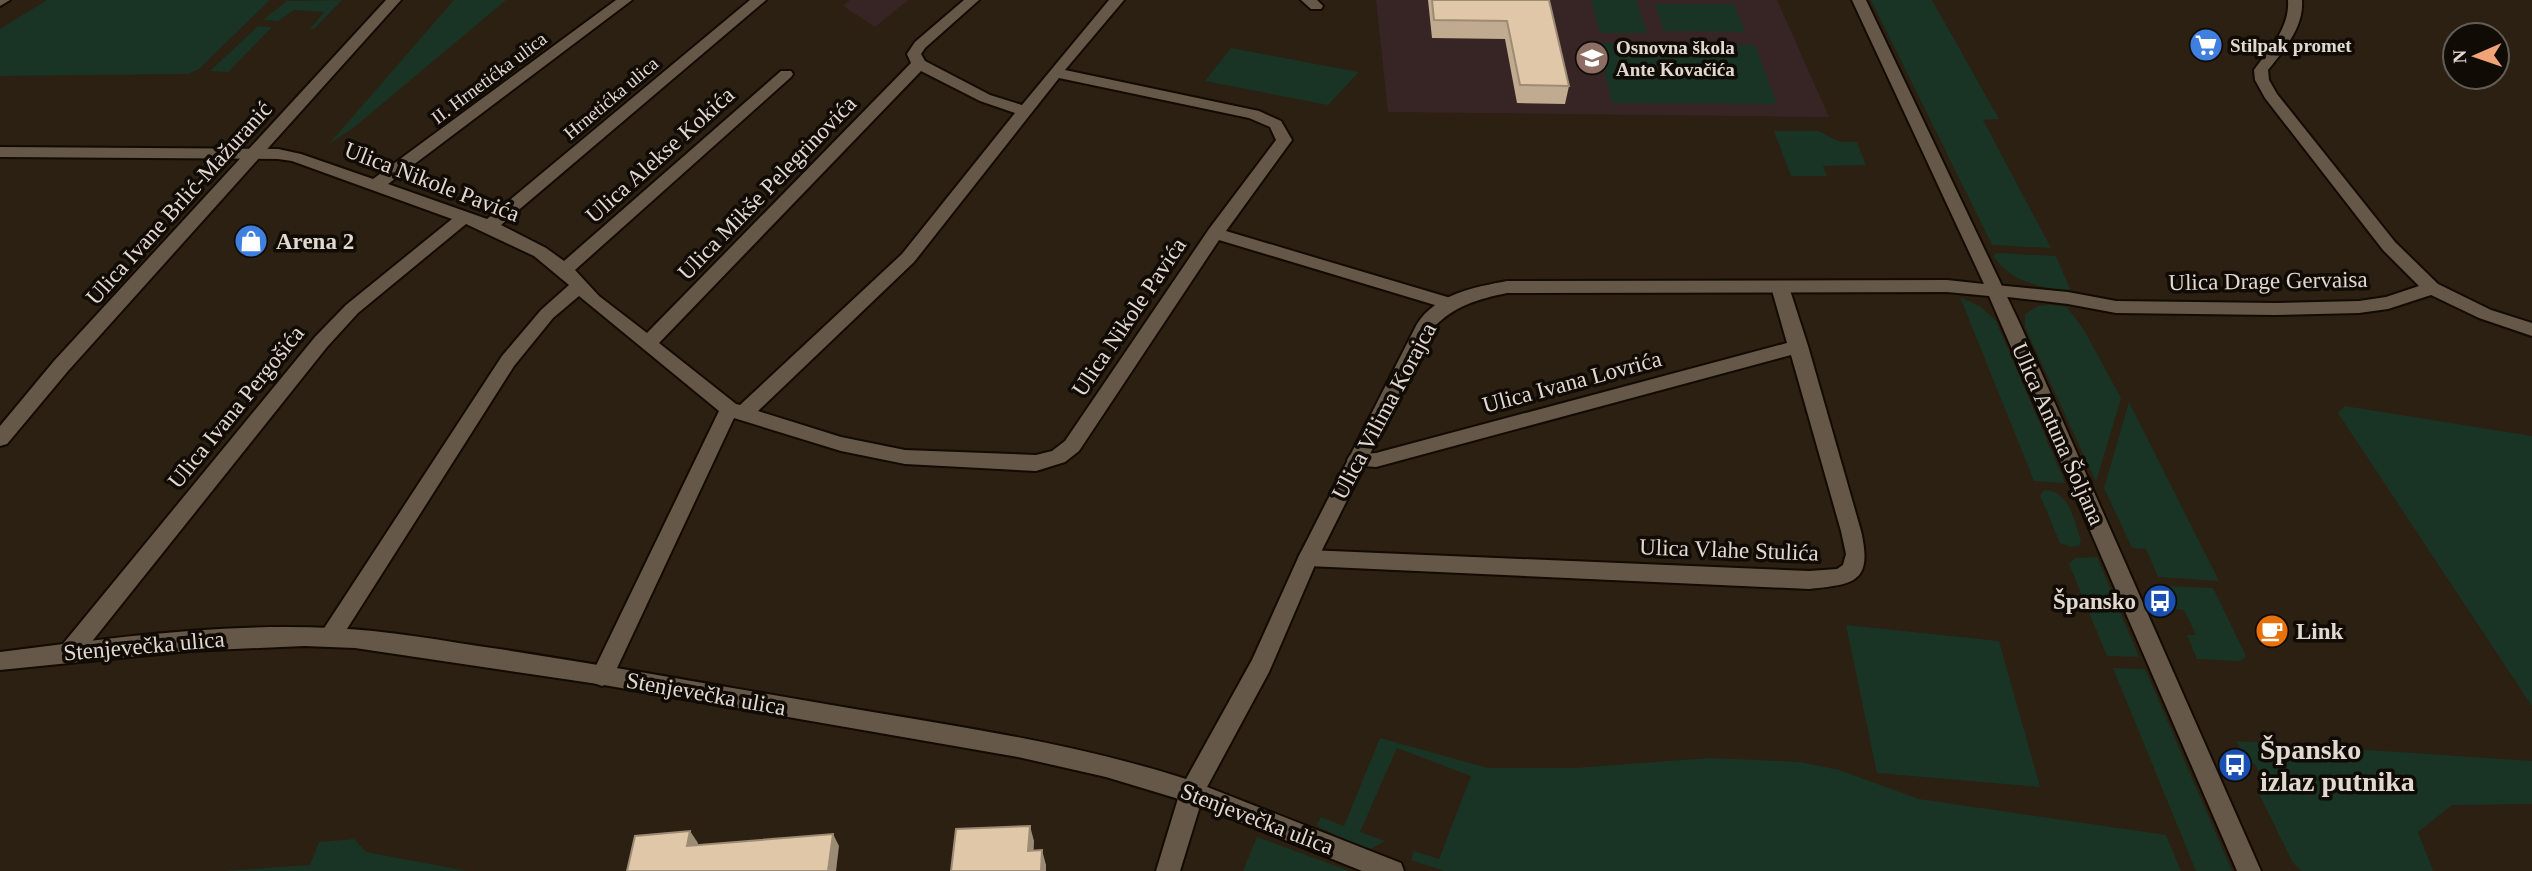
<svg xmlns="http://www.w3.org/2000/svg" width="2532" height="871" viewBox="0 0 2532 871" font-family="Georgia,serif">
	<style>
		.education { fill: #372425 }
		.green { fill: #193424 }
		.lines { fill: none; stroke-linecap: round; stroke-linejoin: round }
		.minor-casing { stroke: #130a01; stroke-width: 4 }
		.tertiary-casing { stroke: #130a01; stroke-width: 4 }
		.minor { fill: #655848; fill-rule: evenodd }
		.tertiary { fill: #655848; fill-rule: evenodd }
		.wall { fill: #c0ab90 }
		.shaded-wall { fill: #9c8b75 }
		.building { fill: #dfc7a7; stroke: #9c8b75; stroke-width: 2 }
		.labels { text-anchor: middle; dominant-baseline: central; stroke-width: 7; stroke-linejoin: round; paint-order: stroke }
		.far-poi-label { font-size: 19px; font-weight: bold; fill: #e1d9d0; stroke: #100b05; text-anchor: start }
		.far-street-label { font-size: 19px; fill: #e1d9d0; stroke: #100b05 }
		.street-label { font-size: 23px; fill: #e1d9d0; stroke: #100b05 }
		.poi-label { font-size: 23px; font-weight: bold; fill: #e1d9d0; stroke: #100b05; text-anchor: start }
		.near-poi-label { font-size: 28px; font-weight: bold; fill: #e1d9d0; stroke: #100b05; text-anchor: start }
	</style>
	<rect width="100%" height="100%" fill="#2b2012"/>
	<g class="education">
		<polygon points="850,0 908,0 875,27 843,6"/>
		<polygon points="1376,0 1777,0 1829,117 1388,112"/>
	</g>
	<g class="green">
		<polygon points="47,0 270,0 199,69 188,74 0,76 0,29"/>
		<polygon points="342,0 314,29 310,29 324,12 294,10 278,21 263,20 287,1"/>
		<polygon points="454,0 506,0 352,129 329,144"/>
		<polygon points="1591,0 1636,0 1647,33 1600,33"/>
		<polygon points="1871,0 1932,0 1999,119 1983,120 2051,248 1992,245"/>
		<polygon points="1655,4 1734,4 1745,32 1664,31"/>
		<polygon points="258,26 272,27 228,72 210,71"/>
		<polygon points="1598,43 1755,45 1777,104 1612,103"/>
		<polygon points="1231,48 1358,72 1359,72 1328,105 1205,81"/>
		<polygon points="1774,131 1818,131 1840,142 1857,142 1866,165 1823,166 1827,176 1791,176"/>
		<path d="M1997,253l59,3 14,33 -2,3c-30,-6 -56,-9 -75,-36z"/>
		<polygon points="1960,297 1981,307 1996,321 2065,483 2034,481"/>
		<polygon points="2051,305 2067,307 2084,330 2121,398 2096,482 2025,327 2025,314 2038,306"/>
		<polygon points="2129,402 2219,581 2158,577 2146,549 2132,548 2104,488"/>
		<polygon points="2345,406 2532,436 2532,706 2338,413"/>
		<path d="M2045,490c25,1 29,31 36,51l-2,5 -8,1 -11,-4 -20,-48z"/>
		<polygon points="2097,557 2139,657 2107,656 2069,564 2075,558"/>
		<polygon points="2166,586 2213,588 2245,654 2245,658 2240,661 2197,659 2187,635 2196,635 2184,610 2175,609"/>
		<polygon points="1846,625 1999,641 2040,787 1877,773"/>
		<polygon points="2113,668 2145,669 2232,871 2196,871"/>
		<polygon points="1380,738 1488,768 1575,768 1709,758 1800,762 1839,770 1919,799 2166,835 2181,871 1444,871 1411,860 1414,851 1439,859 1471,776 1397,748 1360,832 1385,841 1369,850 1320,828 1317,824 1321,817 1344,826"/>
		<polygon points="2236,741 2532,761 2532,804 2452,805 2418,832 2433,871 2302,871 2293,863 2259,794 2270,794 2255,764 2246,763"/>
		<polygon points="1257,837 1350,871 1243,871"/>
		<polygon points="354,839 366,852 467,871 222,871 310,865 319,842"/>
	</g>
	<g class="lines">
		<defs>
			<g id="minor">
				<polygon points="0,0 10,0 0,6"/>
				<path d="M616,0h16l-244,184 99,35 263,-219h16l-265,225 45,23 18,13 217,-190h10l2,3 -2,3 -216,193 24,26 48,37 264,-270 -4,-9 8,-12 49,-42h15l-54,48 -4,6 4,7 65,34 32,10 87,-105h15l-59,70 194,41 22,10 11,19 -66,91 228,68 3,4 -9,6 -229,-69 -140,211 -14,11 -29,9 -131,-7 -64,-13 -107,-33 -124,265 -8,3 -8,-3 -3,-7 128,-265 -140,-115 -26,22 -39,48 -176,277 -8,2 -8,-2 -3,-7 183,-280 39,-46 28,-25 -35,-29 -68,-32 -108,89 -31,34 -249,312 -8,2 -8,-2 -3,-7 3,-7 253,-308 31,-32 106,-86 -160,-58 -14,-2 -278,-2v-10l278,2 23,5 72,25zM921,71l59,30 35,12 -113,141 -162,151 -4,-1 -77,-61zM1059,78l190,40 21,9 6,13 -67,89 -144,212 -13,10 -16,4 -131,-5 -64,-13 -83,-26 156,-149z"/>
				<polygon points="1301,0 1317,0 1323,6 1321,9 1311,9"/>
				<path d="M2288,0h14c2,27 -18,50 -34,70l1,10 8,14 118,148 43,42 53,26 41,13v13l-53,-18 -48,-23 -43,14 -29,4 -84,2 -159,-2 -48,-9 -78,-9 -3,-4 9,-6 72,7 48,9 159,2 84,-2 27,-4 33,-11 -36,-36 -118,-152 -10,-18 -1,-10c15,-21 36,-42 34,-70z"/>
				<path d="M1780,281l9,6 19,59 53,185c12,52 -7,53 -52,58l-501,-23 -7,-2 -3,-6 3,-6 7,-2 501,21 28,-2 6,-4 3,-11 -5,-23 -50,-176 -415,112 -26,-2 -3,-5 3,-5 26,-2 411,-110 -16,-56z"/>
				<polygon points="1192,781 1401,863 1404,871 1362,871 1200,806 1180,871 1156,871 1180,792 1184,784"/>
			</g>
			<g id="tertiary">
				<polygon points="386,0 401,0 68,371 7,444 0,446 0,426 54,361"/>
				<path d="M1852,0h14l154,324 241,547h-24l-248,-575 -42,-4 -440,1c-29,6 -53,13 -74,35l-115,230 -49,114 -69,128 -8,3 -86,-26 -88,-20 -420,-73 -243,-36 -51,-2 -115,5 -189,19v-18c109,-14 221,-29 331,-24 56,2 112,13 168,21 105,16 210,35 315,53 125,22 251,38 372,77l66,-119 46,-102 119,-234c19,-30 58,-37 90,-43l440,-1 37,4z"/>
			</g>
		</defs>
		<use href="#minor" class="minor-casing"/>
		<use href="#tertiary" class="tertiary-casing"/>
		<use href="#minor" class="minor"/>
		<use href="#tertiary" class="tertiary"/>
	</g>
	<polygon class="wall" points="1428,0 1549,0 1569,86 1565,104 1517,103 1505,39 1432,38"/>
	<g class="shaded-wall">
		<polygon points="1030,826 1034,841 1033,866 1028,851"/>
		<polygon points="690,831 698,843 696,858 687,846"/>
		<polygon points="833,834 839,846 836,871 828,871"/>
		<polygon points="1042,850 1046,865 1046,871 1041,871"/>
	</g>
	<g class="building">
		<polygon points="1432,0 1549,0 1569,86 1520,85 1507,21 1434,20"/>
		<polygon points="1030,826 1028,851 1042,850 1041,871 951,871 956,829"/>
		<polygon points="690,831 687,846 833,834 828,871 627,871 635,836"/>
	</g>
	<defs>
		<symbol id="supermarket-disc" viewBox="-11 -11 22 22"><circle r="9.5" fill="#3f7fe0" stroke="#100b05"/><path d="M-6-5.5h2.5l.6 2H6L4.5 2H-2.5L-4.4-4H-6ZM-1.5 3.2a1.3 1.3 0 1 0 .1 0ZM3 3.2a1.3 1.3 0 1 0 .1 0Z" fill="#fff"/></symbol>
		<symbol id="school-disc" viewBox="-11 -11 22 22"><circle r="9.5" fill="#8d6e63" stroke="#100b05"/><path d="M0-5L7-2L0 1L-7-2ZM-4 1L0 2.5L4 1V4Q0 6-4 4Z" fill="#fff"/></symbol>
		<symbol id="shop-disc" viewBox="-11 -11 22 22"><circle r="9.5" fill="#3f7fe0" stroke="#100b05"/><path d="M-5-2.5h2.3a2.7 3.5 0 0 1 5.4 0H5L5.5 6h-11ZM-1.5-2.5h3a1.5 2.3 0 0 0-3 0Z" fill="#fff"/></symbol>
		<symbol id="bus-disc" viewBox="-11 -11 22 22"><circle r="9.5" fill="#1a4fb4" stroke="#100b05"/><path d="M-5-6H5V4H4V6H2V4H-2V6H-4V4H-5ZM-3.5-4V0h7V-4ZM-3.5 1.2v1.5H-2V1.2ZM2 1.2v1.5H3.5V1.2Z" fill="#fff"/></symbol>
		<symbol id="cafe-disc" viewBox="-11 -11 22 22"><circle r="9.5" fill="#e8710a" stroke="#100b05"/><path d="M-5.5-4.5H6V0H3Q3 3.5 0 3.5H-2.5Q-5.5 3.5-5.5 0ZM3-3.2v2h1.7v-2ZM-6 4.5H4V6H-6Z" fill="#fff"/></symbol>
	</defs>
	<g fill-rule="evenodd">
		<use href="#supermarket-disc" x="2187" y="26" width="38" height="38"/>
		<use href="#school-disc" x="1573" y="39" width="38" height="38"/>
		<use href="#shop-disc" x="232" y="222" width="38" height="38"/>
		<use href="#bus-disc" x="2141" y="582" width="38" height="38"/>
		<use href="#cafe-disc" x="2253" y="612" width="38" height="38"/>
		<use href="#bus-disc" x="2216" y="746" width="38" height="38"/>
	</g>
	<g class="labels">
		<g class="far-poi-label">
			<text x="2230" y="45">Stilpak promet</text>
			<text x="1616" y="47">Osnovna škola<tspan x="1616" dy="22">Ante Kovačića</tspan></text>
		</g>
		<g class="far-street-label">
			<text transform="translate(489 78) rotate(-37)">II. Hrnetićka ulica</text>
			<text transform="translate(611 98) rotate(-40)">Hrnetićka ulica</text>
		</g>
		<g class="street-label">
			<text transform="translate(660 155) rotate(-42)">Ulica Alekse Kokića</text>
			<text transform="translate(432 182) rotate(21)">Ulica Nikole Pavića</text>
			<text transform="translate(767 188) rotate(-46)">Ulica Mikše Pelegrinovića</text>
			<text transform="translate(179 203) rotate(-48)">Ulica Ivane Brlić-Mažuranić</text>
			<text transform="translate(2268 281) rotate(-1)">Ulica Drage Gervaisa</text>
			<text transform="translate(1129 317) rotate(-56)">Ulica Nikole Pavića</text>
			<text transform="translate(1572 382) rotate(-15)">Ulica Ivana Lovrića</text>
			<text transform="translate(236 407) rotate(-51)">Ulica Ivana Pergošića</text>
			<text transform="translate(1384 411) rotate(-62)">Ulica Vilima Korajca</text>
			<text transform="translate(2058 434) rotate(66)">Ulica Antuna Šoljana</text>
			<text transform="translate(1729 550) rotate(2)">Ulica Vlahe Stulića</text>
			<text transform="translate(144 646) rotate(-5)">Stenjevečka ulica</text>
			<text transform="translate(706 694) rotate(10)">Stenjevečka ulica</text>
			<text transform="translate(1257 819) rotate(21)">Stenjevečka ulica</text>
		</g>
		<g class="poi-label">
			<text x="276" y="241">Arena 2</text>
			<text x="2136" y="601" text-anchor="end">Špansko</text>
			<text x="2296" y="631">Link</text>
		</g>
		<g class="near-poi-label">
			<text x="2260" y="749">Špansko<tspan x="2260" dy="32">izlaz putnika</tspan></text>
		</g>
	</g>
	<g transform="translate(2476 56) rotate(268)"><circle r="33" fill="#100b05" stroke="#645d56" stroke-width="2"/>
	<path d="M0-5L12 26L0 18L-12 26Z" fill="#efa376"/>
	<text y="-10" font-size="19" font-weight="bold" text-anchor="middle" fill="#e1d9d0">N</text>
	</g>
</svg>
